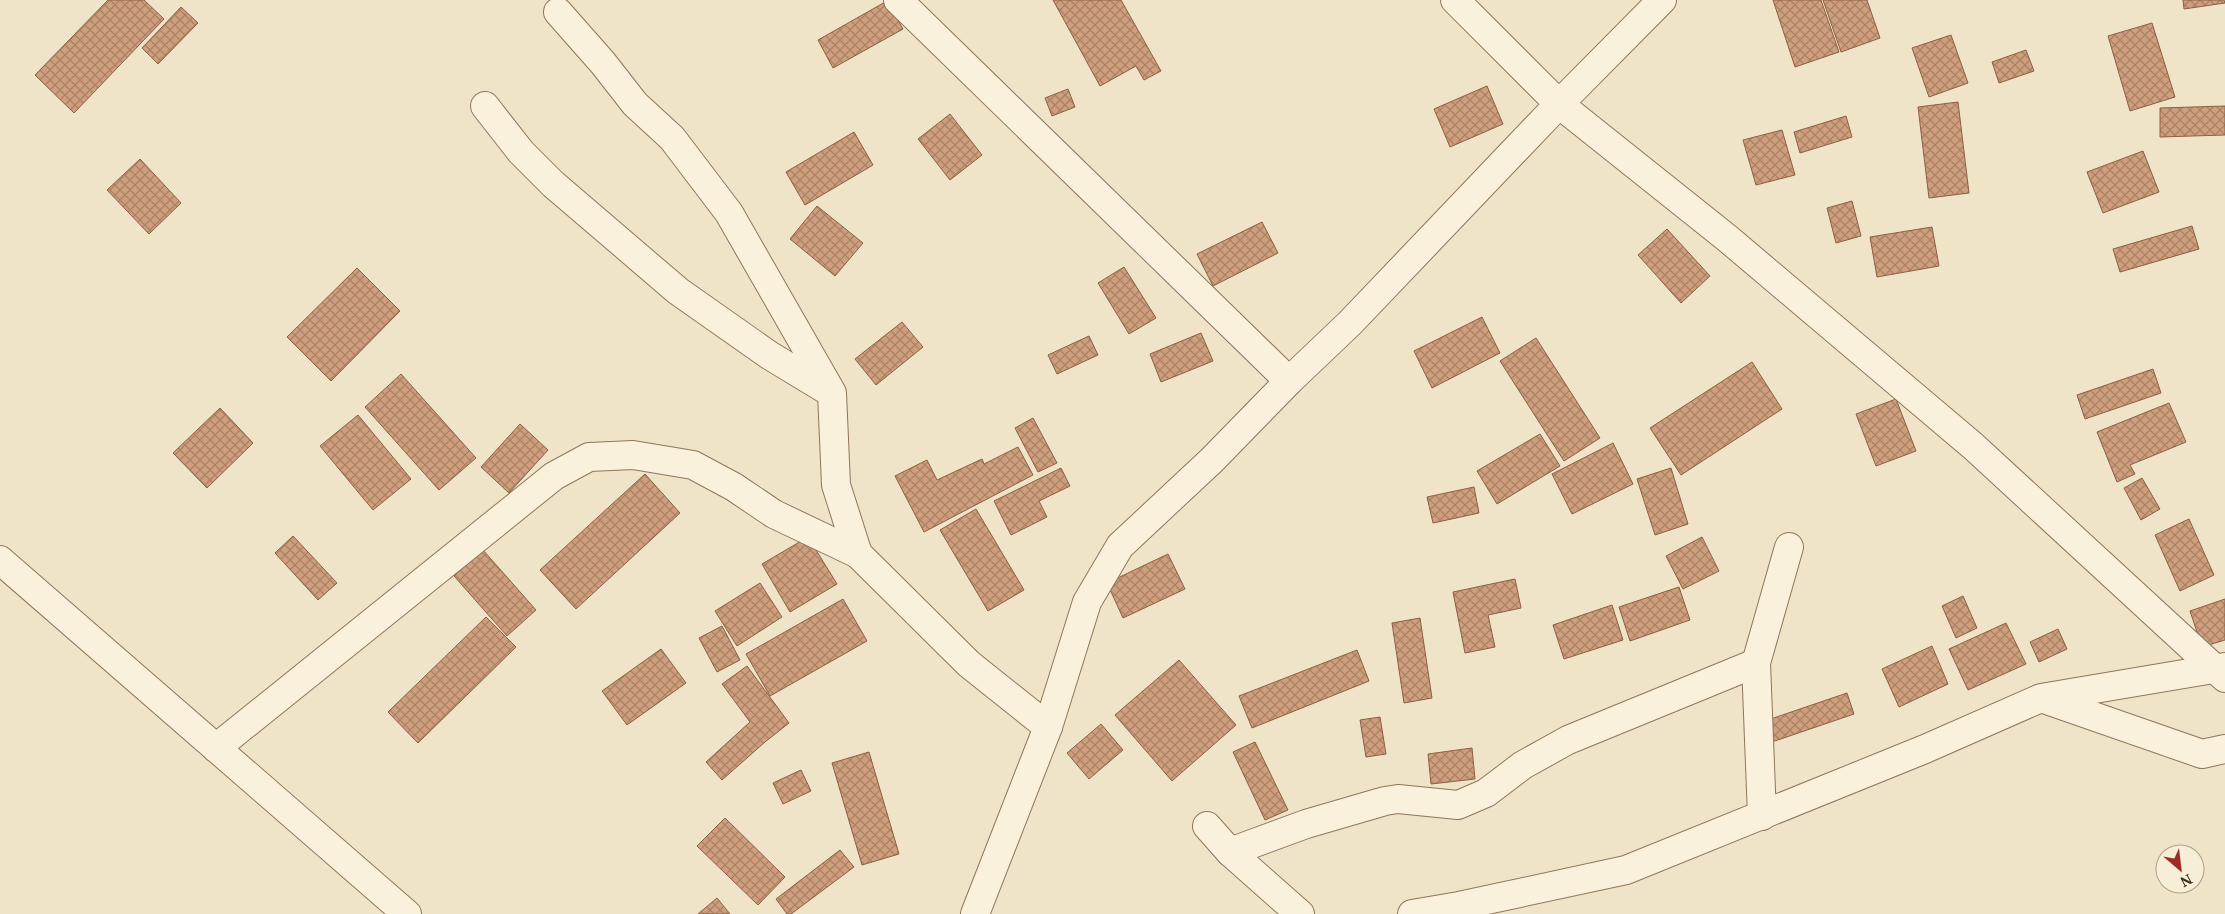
<svg xmlns="http://www.w3.org/2000/svg" width="2225" height="914" viewBox="0 0 2225 914" font-family="'Noto Serif',serif">
	<style>
		.building { fill: url(#building-cross-hatch); stroke: #8d5f41 }
		.lines { fill: none; stroke-linecap: round; stroke-linejoin: round }
		.street-casing { stroke: #8d765c; stroke-width: 30 }
		.street { stroke: #faf1dc; stroke-width: 28 }
	</style>
	<defs>
		<pattern id="building-cross-hatch" width="8" height="8" patternUnits="userSpaceOnUse" patternTransform="scale(1.25)"><rect width="8" height="8" fill="#cf9f7d"/><path d="M0 0l8 8M0 8l8-8" fill="none" stroke="#a98266"/></pattern>
	</defs>
	<rect width="100%" height="100%" fill="#f0e4c8"/>
	<g class="building">
		<polygon points="108,0 144,0 164,19 74,113 35,75"/>
		<polygon points="1053,0 1121,0 1161,71 1144,80 1136,66 1100,86"/>
		<polygon points="1773,0 1821,0 1839,52 1795,67"/>
		<polygon points="1823,0 1867,0 1880,38 1841,52"/>
		<polygon points="2183,0 2224,0 2225,3 2184,9"/>
		<polygon points="887,1 903,29 833,68 818,40"/>
		<polygon points="181,7 198,23 158,64 142,48"/>
		<polygon points="2152,23 2175,97 2130,111 2108,36"/>
		<polygon points="1951,35 1968,83 1929,97 1912,48"/>
		<polygon points="2026,50 2034,71 1999,83 1992,62"/>
		<polygon points="1487,86 1503,124 1450,147 1434,109"/>
		<polygon points="1068,89 1075,107 1052,116 1045,98"/>
		<polygon points="1958,102 1969,193 1929,198 1918,107"/>
		<polygon points="2225,106 2225,135 2160,137 2160,108"/>
		<polygon points="950,114 982,155 950,180 918,139"/>
		<polygon points="1846,116 1852,137 1800,153 1794,132"/>
		<polygon points="1782,130 1795,175 1756,185 1743,140"/>
		<polygon points="854,132 873,165 805,205 786,172"/>
		<polygon points="2143,151 2159,192 2103,213 2087,172"/>
		<polygon points="140,159 181,203 149,234 107,190"/>
		<polygon points="1852,201 1861,236 1836,243 1827,208"/>
		<polygon points="817,206 863,243 835,276 790,239"/>
		<polygon points="1262,222 1278,253 1213,286 1197,254"/>
		<polygon points="2192,226 2199,249 2120,272 2113,249"/>
		<polygon points="1932,227 1939,266 1877,277 1870,237"/>
		<polygon points="1667,229 1710,276 1681,303 1638,255"/>
		<polygon points="1124,267 1156,318 1129,334 1098,283"/>
		<polygon points="357,268 400,311 331,381 287,337"/>
		<polygon points="1482,317 1500,353 1432,388 1414,351"/>
		<polygon points="902,322 923,347 876,385 855,359"/>
		<polygon points="1201,333 1213,361 1161,382 1150,354"/>
		<polygon points="1089,336 1098,355 1057,374 1048,355"/>
		<polygon points="1536,338 1600,438 1564,461 1500,361"/>
		<polygon points="1752,362 1782,409 1681,475 1650,428"/>
		<polygon points="2153,369 2161,393 2085,419 2077,395"/>
		<polygon points="401,374 476,458 439,490 365,407"/>
		<polygon points="1896,399 1916,451 1876,466 1856,414"/>
		<polygon points="2169,403 2186,442 2130,465 2135,474 2117,482 2097,432"/>
		<polygon points="220,408 253,443 207,488 173,453"/>
		<polygon points="358,415 411,479 373,510 320,446"/>
		<polygon points="1033,418 1057,463 1038,472 1015,428"/>
		<polygon points="520,424 548,450 509,493 481,467"/>
		<polygon points="1540,434 1560,466 1497,504 1477,471"/>
		<polygon points="1613,443 1633,484 1572,514 1552,474"/>
		<polygon points="1018,447 1033,475 924,532 895,476 927,460 937,480 982,459 984,464"/>
		<polygon points="1061,468 1070,486 1039,501 1047,517 1011,535 994,501"/>
		<polygon points="1671,468 1688,524 1655,535 1637,479"/>
		<polygon points="645,474 680,513 576,609 540,570"/>
		<polygon points="2142,478 2160,509 2141,520 2124,488"/>
		<polygon points="1474,487 1479,513 1433,523 1427,497"/>
		<polygon points="976,509 1024,590 988,611 940,530"/>
		<polygon points="2189,519 2214,575 2180,591 2155,535"/>
		<polygon points="293,536 337,583 318,600 275,553"/>
		<polygon points="808,537 837,584 790,612 762,564"/>
		<polygon points="1702,537 1719,571 1683,589 1666,556"/>
		<polygon points="483,550 536,610 507,636 454,576"/>
		<polygon points="1168,554 1185,589 1123,618 1107,583"/>
		<polygon points="1515,579 1521,608 1488,615 1495,647 1465,653 1453,592"/>
		<polygon points="760,583 782,617 737,646 715,611"/>
		<polygon points="1679,587 1690,620 1630,641 1619,607"/>
		<polygon points="1963,596 1977,628 1956,638 1942,606"/>
		<polygon points="843,599 867,641 770,696 746,654"/>
		<polygon points="2225,599 2225,640 2202,647 2190,611"/>
		<polygon points="1612,605 1623,640 1564,659 1553,625"/>
		<polygon points="486,617 516,647 418,743 388,712"/>
		<polygon points="1420,618 1432,698 1404,703 1392,623"/>
		<polygon points="2006,623 2026,664 1968,690 1949,649"/>
		<polygon points="722,626 740,660 717,672 699,638"/>
		<polygon points="2058,629 2067,649 2039,662 2030,642"/>
		<polygon points="1932,646 1948,684 1899,707 1882,669"/>
		<polygon points="661,649 686,683 627,725 602,691"/>
		<polygon points="1357,650 1369,681 1252,728 1239,696"/>
		<polygon points="1179,660 1236,725 1172,781 1115,715"/>
		<polygon points="747,666 789,723 765,742 722,780 706,762 750,722 722,684"/>
		<polygon points="1847,693 1854,714 1766,744 1759,723"/>
		<polygon points="1380,717 1386,754 1366,757 1360,720"/>
		<polygon points="1101,724 1123,750 1089,779 1067,753"/>
		<polygon points="1255,742 1288,810 1265,820 1233,752"/>
		<polygon points="1472,748 1475,779 1431,784 1428,754"/>
		<polygon points="869,752 899,854 862,865 832,763"/>
		<polygon points="801,770 811,791 783,804 773,783"/>
		<polygon points="725,818 785,877 758,905 697,846"/>
		<polygon points="840,850 854,867 791,914 787,914 776,899"/>
		<polygon points="717,898 730,914 698,914"/>
	</g>
	<g class="lines">
		<defs>
			<g id="street">
				<polyline points="898,0 1289,381"/>
				<polyline points="1455,0 1559,104 1727,238 1973,446 2225,678"/>
				<polyline points="558,12 603,63 635,104 672,138 729,213 832,393 836,485 858,554 969,664 1048,727"/>
				<polyline points="485,106 521,152 553,184 678,291 769,355 830,392"/>
				<polyline points="0,560 407,914"/>
				<polyline points="2044,699 2202,754 2225,749"/>
				<polyline points="216,748 554,476 589,457 633,455 693,465 734,487 774,514 858,554"/>
				<polyline points="1762,816 1756,663 1789,547"/>
				<polyline points="1207,826 1230,852 1300,914"/>
				<polyline points="1230,852 1306,824 1385,801 1398,799 1458,805 1486,793 1523,765 1568,740 1756,663"/>
				<polyline points="975,914 1048,727 1087,602 1120,546 1212,460 1289,381 1350,323 1559,104 1662,0"/>
				<polyline points="1412,914 1459,906 1626,870 1925,749 2041,698 2225,667"/>
			</g>
		</defs>
		<use href="#street" class="street-casing"/>
		<use href="#street" class="street"/>
	</g>
	<g transform="translate(2180 869) rotate(152)"><circle r="24" fill="#f7eed8" stroke="#ada18e"/>
	<path d="M0-4L9 19L0 12L-9 19Z" fill="#9e2a2b"/>
	<text y="-8" font-size="14" font-weight="bold" text-anchor="middle" fill="#3d2e20">N</text>
	</g>
</svg>
